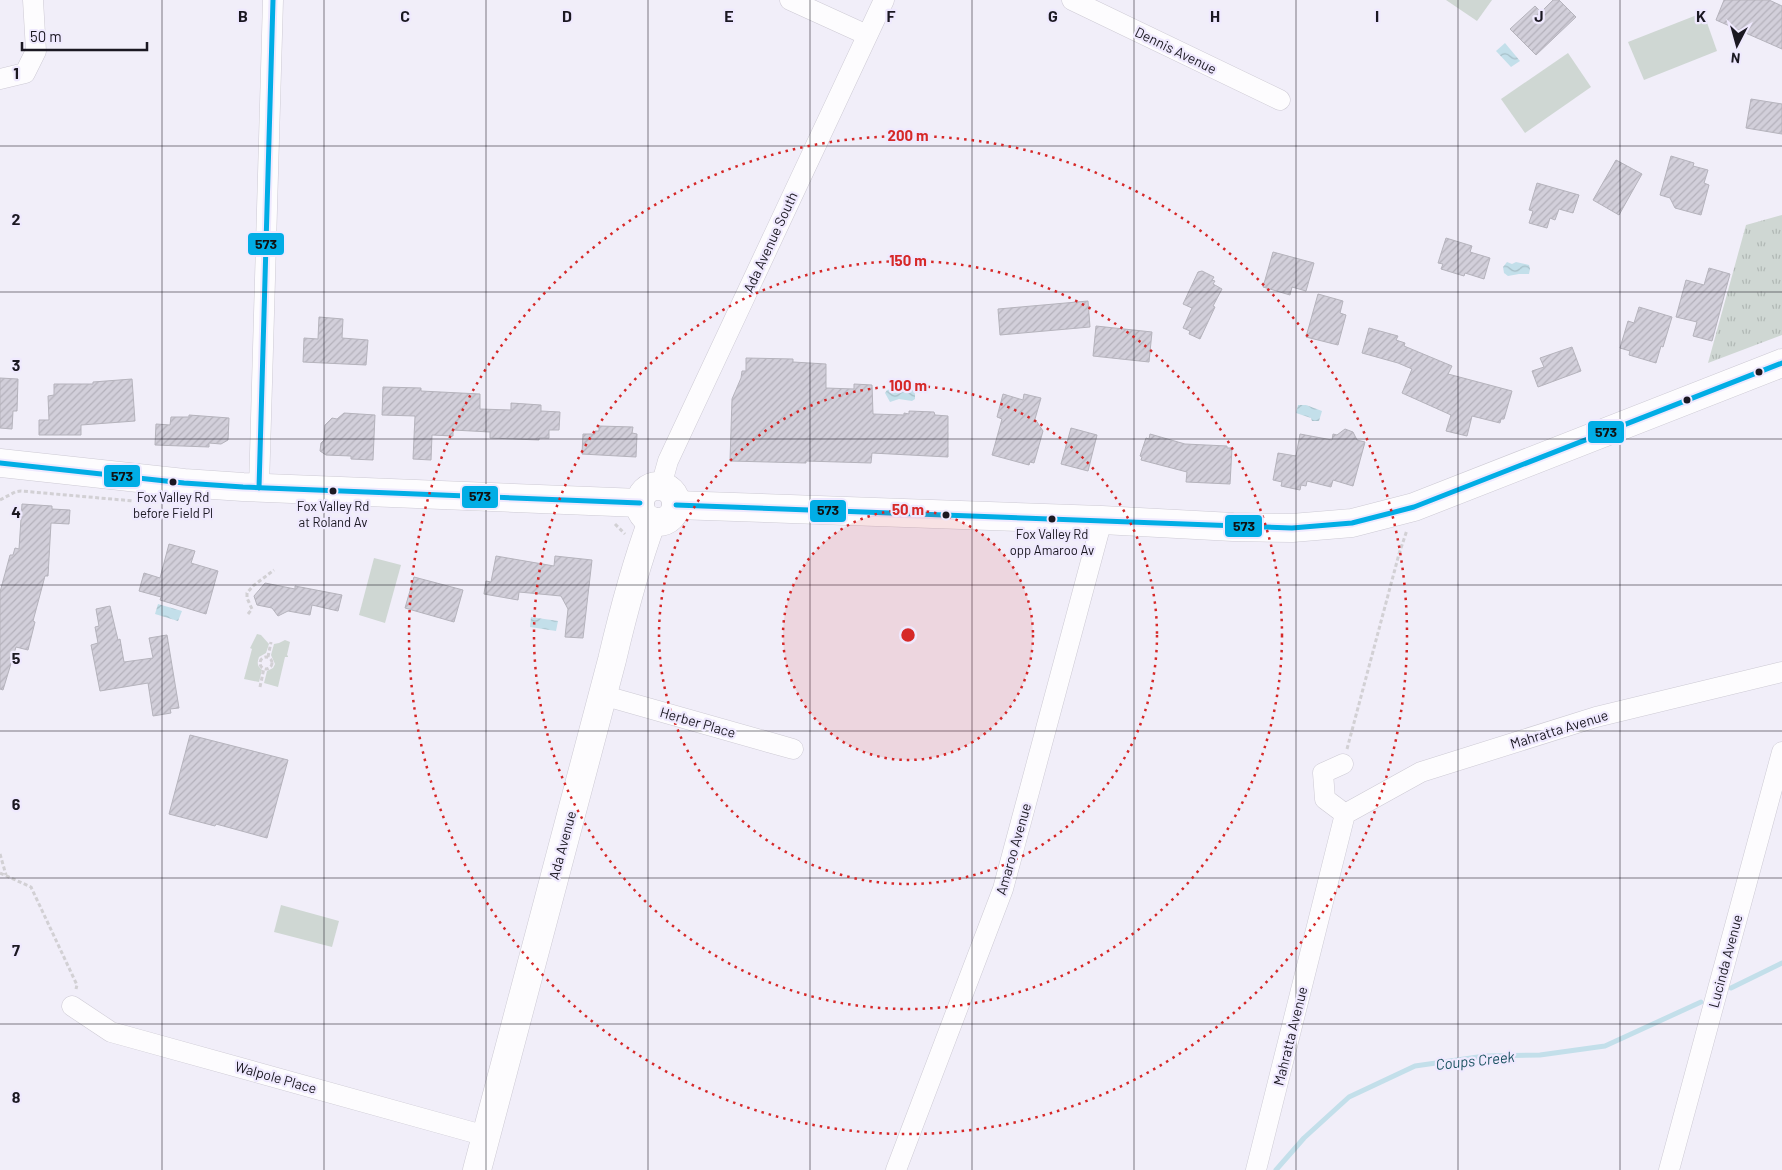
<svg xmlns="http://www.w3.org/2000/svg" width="1782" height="1170" viewBox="0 0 1782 1170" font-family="Barlow,sans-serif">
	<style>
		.grass { fill: #cfd7d3 }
		.park { fill: url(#park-tufts) }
		.water { fill: url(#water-waves) }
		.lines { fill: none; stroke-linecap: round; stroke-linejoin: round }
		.stream { stroke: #c3dfea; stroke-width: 5 }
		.building { fill: url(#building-hatch); stroke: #b5b3bc }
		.street-casing { stroke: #cdcad4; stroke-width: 21 }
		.secondary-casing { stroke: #cdcad4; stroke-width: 29 }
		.path { stroke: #d2d0d4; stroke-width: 3; stroke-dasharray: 4 2.5; stroke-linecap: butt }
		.street { stroke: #fdfcfe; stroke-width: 20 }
		.secondary { stroke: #fdfcfe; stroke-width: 28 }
		.bus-1-casing { stroke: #efe9fe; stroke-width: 9 }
		.bus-1 { stroke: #01ade5; stroke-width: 5 }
		.grid { fill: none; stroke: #1b1822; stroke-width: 1; stroke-opacity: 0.55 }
		.ring { fill: none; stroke: #d62828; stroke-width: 2.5; stroke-dasharray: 2.5 5 }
		.bus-dot { fill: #1b1822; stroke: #efe9fe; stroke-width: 2 }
		.labels { text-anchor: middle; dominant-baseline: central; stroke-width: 4.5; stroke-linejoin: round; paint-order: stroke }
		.bus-label { font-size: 13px; fill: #1b1822; stroke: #efe9fe }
		.street-label { font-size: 14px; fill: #1b1822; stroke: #efe9fe }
		.water-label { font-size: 15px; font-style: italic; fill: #1d5462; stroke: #efe9fe }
		.grid-label { font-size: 16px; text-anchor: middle; font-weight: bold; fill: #1b1822; stroke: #efe9fe; stroke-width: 4.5; stroke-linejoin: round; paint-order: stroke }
		.centre { fill: #d62828; stroke: #efe9fe; stroke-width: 2.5 }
		.ring-label { font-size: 15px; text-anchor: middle; font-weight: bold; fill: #d62828; stroke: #efe9fe; stroke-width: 4.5; stroke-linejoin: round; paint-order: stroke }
		.line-badge { stroke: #efe9fe; stroke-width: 2 }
		.pale-badge-label { font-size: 14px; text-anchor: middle; font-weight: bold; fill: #111 }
	</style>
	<defs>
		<pattern id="park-tufts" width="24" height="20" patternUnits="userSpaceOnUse" patternTransform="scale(1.25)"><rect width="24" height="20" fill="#cfd7d3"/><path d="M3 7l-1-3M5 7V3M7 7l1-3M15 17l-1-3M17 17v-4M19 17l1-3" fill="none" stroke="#b1b8b5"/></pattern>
		<pattern id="water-waves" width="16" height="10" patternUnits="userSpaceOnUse" patternTransform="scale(1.25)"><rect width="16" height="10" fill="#c3dfea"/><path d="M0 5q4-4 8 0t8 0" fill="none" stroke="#a7bfc8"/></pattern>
		<pattern id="building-hatch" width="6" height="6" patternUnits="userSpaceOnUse" patternTransform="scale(1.25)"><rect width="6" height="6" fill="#d2cfda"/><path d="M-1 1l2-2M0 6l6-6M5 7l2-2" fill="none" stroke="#b4b1bb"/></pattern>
	</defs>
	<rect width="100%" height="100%" fill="#f1eef9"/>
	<g class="grass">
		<polygon points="1446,0 1492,0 1477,21"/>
		<polygon points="1702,13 1705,17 1717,51 1644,80 1628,42"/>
		<polygon points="1568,53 1591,87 1525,133 1501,99"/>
		<polygon points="374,558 401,565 385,623 359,615"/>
		<path d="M257,634l4,1 8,9 -3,9 -7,4c-2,6 -2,9 3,13l-3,12 -15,-3 8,-30 -2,-1z"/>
		<polygon points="285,640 290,642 287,655 288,656 288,657 285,657 278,687 264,683 267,671 273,668 275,664 271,655 274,644 279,643"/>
		<polygon points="281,905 339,921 332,947 274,932"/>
	</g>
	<polygon class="park" points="1782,215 1782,335 1708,363 1746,225"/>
	<g class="water">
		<polygon points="1505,43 1520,61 1511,67 1496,51"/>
		<polygon points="1507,262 1512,264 1516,262 1529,265 1530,269 1529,274 1519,274 1508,276 1504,273 1503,267"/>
		<polygon points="892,389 915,390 915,399 912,401 899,399 890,402 885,393 887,390"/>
		<polygon points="1298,405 1306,405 1322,411 1319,421 1312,421 1311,418 1296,413"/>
		<polygon points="158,604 182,611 178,621 155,614"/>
		<polygon points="531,617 558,621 556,631 530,627"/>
	</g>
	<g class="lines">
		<g class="stream">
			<polyline points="1731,988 1782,963"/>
			<polyline points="1276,1170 1304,1138 1349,1097 1415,1066 1485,1056 1540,1055 1605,1046 1701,1002"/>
		</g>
	</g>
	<g class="building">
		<polygon points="1553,0 1559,0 1576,17 1536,55 1510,29 1535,6 1541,12"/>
		<polygon points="1724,0 1769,0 1782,6 1782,49 1716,20"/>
		<polygon points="1751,99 1782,104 1782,134 1746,128"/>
		<polygon points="1671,156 1694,163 1693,166 1708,170 1704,183 1709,185 1701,215 1675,208 1670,198 1660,195"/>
		<polygon points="1616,160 1642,174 1619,215 1593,200"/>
		<polygon points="1537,183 1579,195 1573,213 1559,209 1555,220 1550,218 1547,228 1529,223 1533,211 1529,210"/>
		<polygon points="1446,238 1472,246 1470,252 1490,258 1484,279 1465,273 1464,276 1441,269 1443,264 1438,263"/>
		<polygon points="1273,252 1314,263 1306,291 1292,287 1290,295 1263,287"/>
		<polygon points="1709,268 1730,274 1712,341 1693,336 1697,322 1676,317 1686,280 1704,285"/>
		<polygon points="1202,271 1214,277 1212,280 1215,281 1213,284 1222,289 1213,306 1215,307 1200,339 1189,334 1190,331 1183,328 1192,308 1183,304 1198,272"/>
		<polygon points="1318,294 1343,301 1340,313 1346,315 1338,345 1306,337"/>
		<polygon points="1088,301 1090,327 1000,335 998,309"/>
		<polygon points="1639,307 1672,317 1663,347 1661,346 1656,363 1629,355 1630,351 1620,348 1628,321 1634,323"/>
		<polygon points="319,317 343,319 342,338 368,340 366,365 303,362 304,338 318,339"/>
		<polygon points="1096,326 1152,332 1149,362 1093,356"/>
		<polygon points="1369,328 1398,336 1396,340 1405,343 1404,346 1452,366 1448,374 1512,391 1504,419 1501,419 1500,423 1472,416 1467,436 1446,431 1451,415 1402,393 1412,369 1398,363 1362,353"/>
		<polygon points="1572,347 1581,371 1538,387 1532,371 1544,367 1540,358"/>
		<polygon points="746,358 793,359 793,362 826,364 826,388 854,389 854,384 872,385 873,414 904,415 904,413 909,414 909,411 934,412 935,415 948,416 948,457 872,453 871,463 806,461 806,463 730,461 732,399 741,378 742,371 746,371"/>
		<polygon points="0,378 18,379 17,411 13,411 12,429 0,428"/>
		<polygon points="132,379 135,421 81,425 81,435 39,435 39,420 49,420 48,396 54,395 54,384 93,384 93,382"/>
		<polygon points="383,387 421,388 421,391 480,394 480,409 511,410 511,403 541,405 541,411 560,412 559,430 549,430 549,438 539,438 539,440 490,438 490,432 453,430 453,436 432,435 431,460 413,459 415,416 382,415"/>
		<polygon points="1003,394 1023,400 1024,394 1041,398 1035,419 1043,431 1034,463 1030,462 1029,465 992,455 1002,419 997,417"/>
		<polygon points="344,413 375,415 373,460 351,459 351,456 326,455 320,451 321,443 324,440 325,425 332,418 337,419"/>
		<polygon points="189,415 229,418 228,440 221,444 209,443 209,447 155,445 156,424 170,425 171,417 189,417"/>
		<polygon points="599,426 633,427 632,433 637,434 636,457 582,454 583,434 595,434 595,431 599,431"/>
		<polygon points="1071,428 1097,435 1088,471 1061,464"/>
		<polygon points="1345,429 1353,432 1357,440 1365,442 1353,486 1333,480 1331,487 1307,481 1306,486 1301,485 1300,490 1281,486 1282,482 1273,480 1278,453 1296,456 1300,434 1332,440 1333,434 1337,435"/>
		<polygon points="1150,434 1185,444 1227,446 1227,448 1232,448 1230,484 1186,482 1187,472 1141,460 1142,457 1140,456 1146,438 1149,439"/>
		<polygon points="22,504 52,506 52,509 70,510 69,524 51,523 48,576 45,576 33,621 35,622 28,650 16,647 3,690 0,689 0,592 10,555 13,555 15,548 19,549"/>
		<polygon points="169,544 195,551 191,563 218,571 206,614 160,600 161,597 139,591 144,573 160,578"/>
		<polygon points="496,556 554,566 555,556 592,560 583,638 565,637 568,609 561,596 519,592 518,600 484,594 486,581 491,582"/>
		<polygon points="414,577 463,590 454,622 405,608"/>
		<polygon points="265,583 295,589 295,586 342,595 338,611 312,605 310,615 288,611 278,616 272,608 257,605 254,596"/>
		<polygon points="110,606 118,640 120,639 124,662 153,658 149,638 167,635 179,708 170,709 171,713 153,716 148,683 100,691 91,645 98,643 95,627 99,626 96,609"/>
		<polygon points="190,735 288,760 267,838 216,824 215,826 169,814"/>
	</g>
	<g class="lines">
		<defs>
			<g id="street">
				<polyline points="790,0 867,35"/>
				<polyline points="1072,0 1280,100"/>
				<polyline points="0,79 25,73 36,51 33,0"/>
				<polyline points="661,486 668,461 884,0"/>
				<polyline points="259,488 273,0"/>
				<polyline points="602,695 793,749"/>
				<polyline points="1343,764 1323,773 1325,799 1345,814"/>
				<polyline points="72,1006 111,1032 486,1136"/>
				<polyline points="896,1170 1003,889 1102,520"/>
				<polyline points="1256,1170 1345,814 1421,772 1596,717 1782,672"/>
				<polyline points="1669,1170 1782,752"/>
			</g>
			<g id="secondary">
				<polyline points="0,463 184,483 243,487 640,503"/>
				<circle cx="658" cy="504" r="18"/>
				<polyline points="676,505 1102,520 1233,527 1292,528 1352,523 1414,507 1782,363"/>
				<path d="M477,1170l135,-510c11,-47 23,-93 40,-139"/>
			</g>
		</defs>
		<use href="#street" class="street-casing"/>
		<use href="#secondary" class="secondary-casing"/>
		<g class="path">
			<polyline points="0,500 15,492 21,491 134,501"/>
			<polyline points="615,524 625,534"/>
			<polyline points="248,614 252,609 247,598 247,593 253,586 274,570"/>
			<circle cx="266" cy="663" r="6"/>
			<polyline points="268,657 271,642"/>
			<polyline points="260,687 264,668"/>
			<polyline points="1347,749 1399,554 1407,530"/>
			<polyline points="0,854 6,875"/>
			<polyline points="0,873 31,887 77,985 76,989"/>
		</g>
		<use href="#street" class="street"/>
		<use href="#secondary" class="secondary"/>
		<defs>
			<g id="bus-1">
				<polyline points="0,463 184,483 243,487 640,503"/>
				<polyline points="259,488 273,0"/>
				<polyline points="676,505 1292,528 1352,523 1414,507 1782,363"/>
			</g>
		</defs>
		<use href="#bus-1" class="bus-1-casing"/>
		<use href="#bus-1" class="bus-1"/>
	</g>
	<path class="grid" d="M162,0v1170M324,0v1170M486,0v1170M648,0v1170M810,0v1170M972,0v1170M1134,0v1170M1296,0v1170M1458,0v1170M1620,0v1170M0,146h1782M0,292h1782M0,439h1782M0,585h1782M0,731h1782M0,878h1782M0,1024h1782"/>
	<circle cx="908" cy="635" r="125" fill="#d62828" fill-opacity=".12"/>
	<g class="ring">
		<circle cx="908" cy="635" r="125"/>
		<circle cx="908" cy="635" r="249"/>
		<circle cx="908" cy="635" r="374"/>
		<circle cx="908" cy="635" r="499"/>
	</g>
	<g class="bus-dot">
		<circle cx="1759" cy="372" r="4.5"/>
		<circle cx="1687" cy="400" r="4.5"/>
		<circle cx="173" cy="482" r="4.5"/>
		<circle cx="333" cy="491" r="4.5"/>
		<circle cx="946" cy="515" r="4.5"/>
		<circle cx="1052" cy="519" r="4.5"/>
	</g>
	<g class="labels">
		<g class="bus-label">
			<text x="173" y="497">Fox Valley Rd<tspan x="173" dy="16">before Field Pl</tspan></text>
			<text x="333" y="506">Fox Valley Rd<tspan x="333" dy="16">at Roland Av</tspan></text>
			<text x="1052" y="534">Fox Valley Rd<tspan x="1052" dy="16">opp Amaroo Av</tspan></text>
		</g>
		<g class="street-label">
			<text transform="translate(1176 50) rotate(26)">Dennis Avenue</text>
			<text transform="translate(770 242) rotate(-65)">Ada Avenue South</text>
			<text transform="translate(698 722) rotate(16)">Herber Place</text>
			<text transform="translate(1559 729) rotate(-17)">Mahratta Avenue</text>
			<text transform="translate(562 845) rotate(-75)">Ada Avenue</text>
			<text transform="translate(1013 849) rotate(-74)">Amaroo Avenue</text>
			<text transform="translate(1725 961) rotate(-75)">Lucinda Avenue</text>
			<text transform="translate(1290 1036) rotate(-76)">Mahratta Avenue</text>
			<text transform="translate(276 1077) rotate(16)">Walpole Place</text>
		</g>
		<g class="water-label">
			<text transform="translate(1475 1060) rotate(-6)">Coups Creek</text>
		</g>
	</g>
	<g class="grid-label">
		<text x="243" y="22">B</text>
		<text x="405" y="22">C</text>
		<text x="567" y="22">D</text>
		<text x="729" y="22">E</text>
		<text x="891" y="22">F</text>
		<text x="1053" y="22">G</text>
		<text x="1215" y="22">H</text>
		<text x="1377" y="22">I</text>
		<text x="1539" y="22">J</text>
		<text x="1701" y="22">K</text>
		<text x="16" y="79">1</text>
		<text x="16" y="225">2</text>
		<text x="16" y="371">3</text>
		<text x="16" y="518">4</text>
		<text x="16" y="664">5</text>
		<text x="16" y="810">6</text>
		<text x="16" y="956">7</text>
		<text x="16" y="1103">8</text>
	</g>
	<circle cx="908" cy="635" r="8" class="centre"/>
	<g class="ring-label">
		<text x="908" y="141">200 m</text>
		<text x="908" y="266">150 m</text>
		<text x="908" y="391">100 m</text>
		<text x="908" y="515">50 m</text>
	</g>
	<g class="line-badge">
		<rect x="247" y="232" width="38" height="24" rx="5" fill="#01ade5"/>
		<rect x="1587" y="420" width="38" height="24" rx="5" fill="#01ade5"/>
		<rect x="103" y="464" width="38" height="24" rx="5" fill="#01ade5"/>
		<rect x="461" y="485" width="38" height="24" rx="5" fill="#01ade5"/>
		<rect x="809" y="499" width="38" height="24" rx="5" fill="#01ade5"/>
		<rect x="1224" y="514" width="39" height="24" rx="5" fill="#01ade5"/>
	</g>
	<g class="pale-badge-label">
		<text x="266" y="249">573</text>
		<text x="1606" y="437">573</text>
		<text x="122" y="481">573</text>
		<text x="480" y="501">573</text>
		<text x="828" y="515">573</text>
		<text x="1244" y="531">573</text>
	</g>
	<g transform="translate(1737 45) rotate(186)" stroke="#efe9fe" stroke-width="4" paint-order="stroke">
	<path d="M0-4L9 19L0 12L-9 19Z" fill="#1b1822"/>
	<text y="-8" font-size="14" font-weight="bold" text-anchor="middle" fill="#1b1822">N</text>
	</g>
	<path d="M22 42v8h125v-8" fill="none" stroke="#1b1822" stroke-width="2.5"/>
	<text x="30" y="42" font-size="15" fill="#1b1822" stroke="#efe9fe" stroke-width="4" paint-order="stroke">50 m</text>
</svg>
